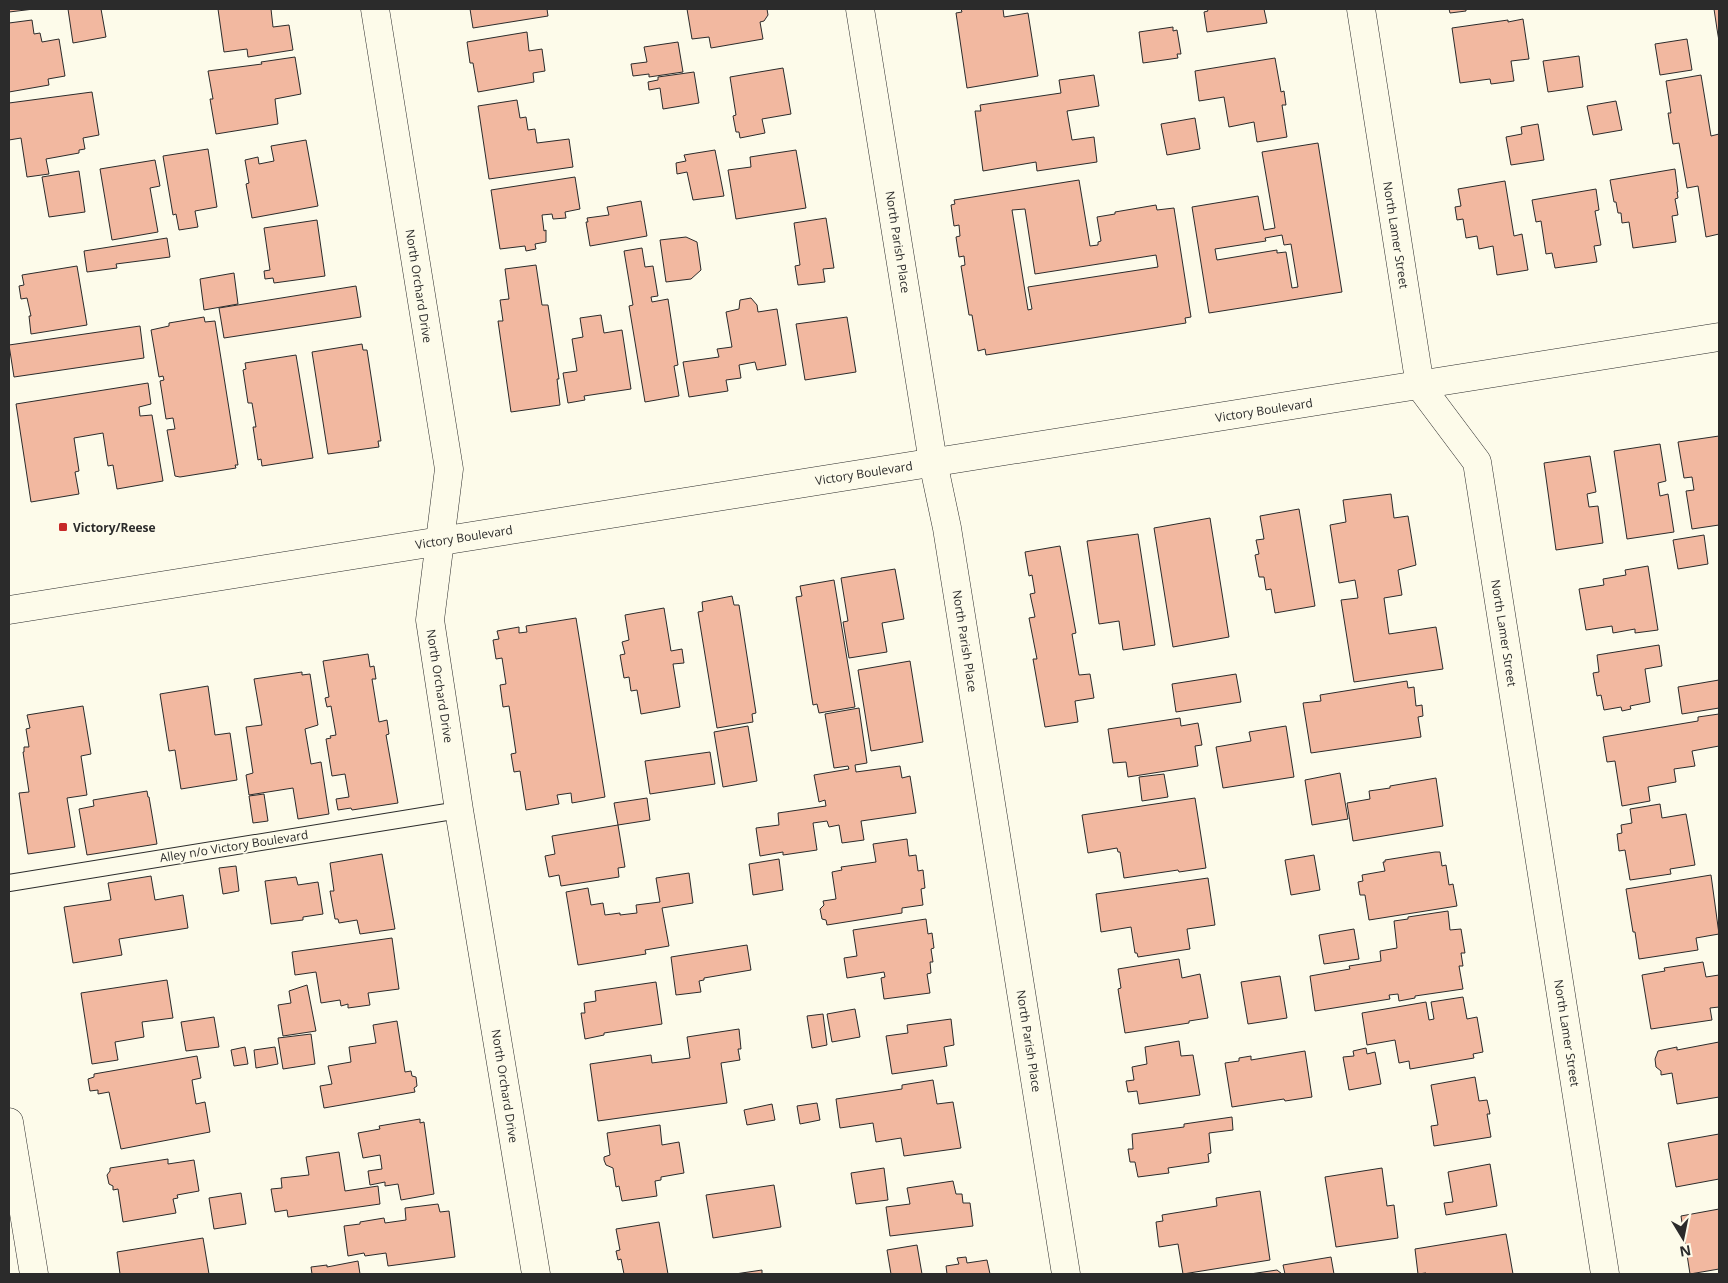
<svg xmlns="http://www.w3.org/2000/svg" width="1728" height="1283" viewBox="0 0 1728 1283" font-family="'Open Sans',sans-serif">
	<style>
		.building { fill: #f2b8a0; stroke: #2b2b2b; fill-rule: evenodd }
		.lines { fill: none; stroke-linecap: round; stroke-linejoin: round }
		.lane-casing { stroke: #2b2b2b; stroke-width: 18 }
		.street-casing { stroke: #2b2b2b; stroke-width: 29 }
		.secondary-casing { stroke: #2b2b2b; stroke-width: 29 }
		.lane { stroke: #fdfbea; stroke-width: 16 }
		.street { stroke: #fdfbea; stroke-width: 28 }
		.secondary { stroke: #fdfbea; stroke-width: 28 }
		.poi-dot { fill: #c62828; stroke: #fdfbea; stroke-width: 2 }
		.labels { text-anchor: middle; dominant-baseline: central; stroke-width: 4; stroke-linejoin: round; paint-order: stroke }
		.street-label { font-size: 12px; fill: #2b2b2b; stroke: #fdfbea }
		.poi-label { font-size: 12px; font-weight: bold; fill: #2b2b2b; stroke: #fdfbea; text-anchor: start }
	</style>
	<rect width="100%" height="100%" fill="#fdfbea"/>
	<g class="building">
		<polygon points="9,9 34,9 9,12"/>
		<polygon points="68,9 101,9 106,37 73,43"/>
		<polygon points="218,9 271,9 273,27 289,25 293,50 248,57 247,49 224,52"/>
		<polygon points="470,9 547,9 548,16 473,28"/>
		<polygon points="687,9 767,9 768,15 764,21 760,22 763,39 711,48 709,37 692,39"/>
		<polygon points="961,9 1003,9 1004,17 1028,13 1038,76 967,88 956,13 962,12"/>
		<polygon points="1207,9 1264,9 1267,23 1207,32 1204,12 1208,11"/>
		<polygon points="1449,9 1466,9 1466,11 1450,13"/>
		<polygon points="1714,9 1719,9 1719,41 1717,29"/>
		<polygon points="1523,19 1529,59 1511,61 1514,81 1491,84 1490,79 1460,83 1452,28 1508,20 1508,22"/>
		<polygon points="32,20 34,34 40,33 42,42 59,39 65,76 48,79 49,85 9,92 9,23"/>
		<polygon points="1173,27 1173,31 1177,30 1181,54 1177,54 1178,58 1143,63 1139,32"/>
		<polygon points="527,32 529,51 542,49 545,71 533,73 534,82 478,92 473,63 470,63 467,42"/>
		<polygon points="1687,39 1692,70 1660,75 1655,44"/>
		<polygon points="678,42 683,72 649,77 649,74 633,76 631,64 647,62 644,47"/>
		<polygon points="1579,56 1583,87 1548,92 1543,61"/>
		<polygon points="295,57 301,94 275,99 278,124 216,134 210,99 213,99 208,71 262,64 261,62"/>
		<polygon points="1275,58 1281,92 1284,91 1286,105 1282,105 1287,137 1257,142 1254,122 1229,127 1224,97 1199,101 1195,71"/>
		<polygon points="783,68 791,114 762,119 765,133 740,138 739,132 736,132 733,116 736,115 730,77"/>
		<polygon points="694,72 699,103 663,109 660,88 649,90 648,82 658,80 658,77"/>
		<polygon points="1094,75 1099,106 1067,111 1072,140 1094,137 1097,162 1037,171 1036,162 983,171 975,111 981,111 980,105 1061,93 1059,80"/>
		<polygon points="1701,75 1711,136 1719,134 1719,234 1706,237 1698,186 1687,188 1679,143 1673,144 1668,113 1671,113 1666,81"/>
		<polygon points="92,92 99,135 83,138 85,149 79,150 79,153 46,159 49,174 27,177 21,138 9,140 9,103"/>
		<polygon points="517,100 520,118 526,117 528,130 535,129 537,143 569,139 573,167 489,179 478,106"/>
		<polygon points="1616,101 1622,130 1593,135 1587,106"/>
		<polygon points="1195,118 1200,149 1167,155 1161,124"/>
		<polygon points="1538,124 1544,160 1511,165 1506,137 1522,134 1521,127"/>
		<polygon points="306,140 318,206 252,218 246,184 249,183 245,160 258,157 259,164 274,161 271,146"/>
		<path d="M1318,143l24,149 -133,21 -17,-106 66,-11 6,34 11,-2 -13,-76zM1282,235l2,10 7,-1 7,43 -6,1 -6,-36 -9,1v-3l-60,10 -2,-11 51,-8 -1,-3z"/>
		<polygon points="208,149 217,207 195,211 198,227 179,230 176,214 173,215 163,156"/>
		<polygon points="715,150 724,196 693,200 687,172 677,174 676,163 686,161 684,155"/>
		<polygon points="796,150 806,208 736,219 728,170 751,167 750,157"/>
		<polygon points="155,160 160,186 150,188 158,232 112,240 100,169"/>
		<polygon points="1675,169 1678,192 1677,192 1678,198 1675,199 1678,215 1672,216 1676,242 1633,248 1629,222 1622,223 1621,213 1618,213 1616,202 1614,202 1610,180"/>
		<polygon points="79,171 85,212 49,217 42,177"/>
		<polygon points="575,177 580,209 565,212 566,218 553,219 552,214 542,215 544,231 546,230 546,242 535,244 536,249 526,251 525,246 500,249 491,190"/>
		<path d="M1079,180l11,66 8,-1v-3l3,-1 -4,-24 18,-3v-2l41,-7 1,5 17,-2 17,109 -6,1 1,5 -200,32 -1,-6 -7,2 -6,-36h-3l-8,-49 4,-1 -1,-9 -5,1 -3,-20 4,-1 -1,-11 -5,1 -3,-21 4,-1 -1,-4zM1025,209l10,65 121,-19 2,12 -130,20 4,22 -4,1 -16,-100z"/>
		<polygon points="1505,181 1514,236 1522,234 1528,270 1497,275 1493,246 1479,249 1477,236 1466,238 1463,219 1457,220 1455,207 1461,206 1458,189"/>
		<polygon points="1596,189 1599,210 1595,211 1601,245 1594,246 1597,262 1555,268 1552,253 1546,254 1541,221 1536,222 1532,200"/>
		<polygon points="641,201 647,236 590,246 586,222 588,222 587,218 609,215 607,207"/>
		<polygon points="826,218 834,268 823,269 825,282 798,285 795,266 800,265 794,223"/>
		<polygon points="317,220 325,276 274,283 273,278 265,279 264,271 270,270 264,228"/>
		<polygon points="686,237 697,242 701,270 691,279 666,282 660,240"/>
		<polygon points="167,238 170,257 116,264 117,268 87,272 84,251"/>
		<polygon points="642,248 645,267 653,266 658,296 651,297 652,302 668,299 678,365 674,366 679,396 645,402 629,306 633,305 624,251"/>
		<polygon points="536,265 542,305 548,305 559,379 557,379 560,405 511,412 498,321 503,321 500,300 509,299 505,269"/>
		<polygon points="77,266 87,325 31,334 29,316 31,316 27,298 21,299 19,286 24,285 22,275"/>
		<polygon points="234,273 238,304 204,310 200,279"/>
		<polygon points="356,286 361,317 224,338 219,308"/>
		<polygon points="751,298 757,305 758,312 777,309 786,365 757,370 755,362 739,365 741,378 726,380 728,391 689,397 683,362 719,357 717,349 732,347 726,312 739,309 740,300"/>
		<polygon points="601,315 604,333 622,330 631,389 584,396 585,400 568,403 563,373 577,371 572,339 583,337 580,318"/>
		<polygon points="204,317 205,322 215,321 238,465 235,465 236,468 180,477 175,476 167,430 175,429 173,418 166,419 160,381 164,380 163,376 159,377 151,330 169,326 169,323"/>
		<polygon points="847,317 856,372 805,380 796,324"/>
		<polygon points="140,326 144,358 14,377 9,345"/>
		<polygon points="362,344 363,350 367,350 381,441 378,441 379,447 328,454 312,352"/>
		<polygon points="296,355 313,458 262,466 261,459 258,460 253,427 256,427 252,403 248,403 243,370 246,369 245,363"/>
		<polygon points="148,383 151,404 139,407 140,416 152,415 163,481 117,489 113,465 108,466 103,433 74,438 79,471 75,472 79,494 31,502 16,404"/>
		<polygon points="1719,436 1719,525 1692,529 1686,491 1694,490 1692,477 1684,478 1678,442"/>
		<polygon points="1660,444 1666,481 1658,483 1660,496 1668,494 1674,532 1627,539 1614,451"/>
		<polygon points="1590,456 1596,492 1587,494 1589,507 1598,506 1603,543 1556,550 1544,463"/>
		<polygon points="1391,494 1394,518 1408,516 1416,565 1398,570 1402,595 1384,598 1389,634 1436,627 1443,669 1354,682 1341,600 1358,598 1355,580 1339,583 1330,525 1346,522 1343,500"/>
		<polygon points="1299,509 1315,606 1275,613 1271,589 1266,590 1264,577 1259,577 1255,555 1259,554 1256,540 1264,539 1260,516"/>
		<polygon points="1210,518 1229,637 1173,647 1154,528"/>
		<polygon points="1138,534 1155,645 1123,650 1119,621 1099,624 1087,541"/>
		<polygon points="1704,535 1708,564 1678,569 1673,540"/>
		<polygon points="1060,546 1076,633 1072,634 1079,675 1090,674 1094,698 1075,701 1078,722 1045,727 1033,659 1037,659 1029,618 1035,617 1030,594 1035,593 1032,575 1029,576 1025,552"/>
		<polygon points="1648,566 1658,630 1635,633 1635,629 1613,633 1612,626 1586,630 1579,589 1604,585 1603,579 1626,575 1625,570"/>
		<polygon points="895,569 904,619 882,623 887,652 849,658 843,622 848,621 841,578"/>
		<polygon points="834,580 855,707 819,713 817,704 813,705 796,597 802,596 800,586"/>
		<polygon points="732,596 734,605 739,605 756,713 752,714 753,722 717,728 698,612 703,611 702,602"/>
		<polygon points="664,608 671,651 682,649 684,663 673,664 680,707 641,714 637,690 631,691 629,677 624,678 620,655 625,654 622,642 629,640 625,615"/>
		<polygon points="576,618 605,797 572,803 571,793 557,795 559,804 526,810 520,771 514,772 511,754 516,753 509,706 503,707 500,685 506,684 502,658 496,659 493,640 499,639 497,631 519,627 519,633 527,632 526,626"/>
		<polygon points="1659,645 1662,666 1645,669 1650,702 1630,706 1631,709 1622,711 1621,707 1604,710 1601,695 1597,696 1593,673 1599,672 1597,655"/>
		<polygon points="368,654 370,667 374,666 376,679 372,679 379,722 387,720 389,734 386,735 398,803 352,810 351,808 338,810 336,799 349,797 345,774 332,776 326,739 331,738 330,736 336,735 331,706 327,707 325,698 329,697 323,661"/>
		<polygon points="910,661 923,742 871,751 858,670"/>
		<polygon points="302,672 302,675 310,674 318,725 305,729 311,764 321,762 329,814 298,819 293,788 249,795 246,775 253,773 246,727 262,725 254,679"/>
		<polygon points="1236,674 1241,702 1176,712 1172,684"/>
		<polygon points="1719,680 1719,708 1682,714 1678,687"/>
		<polygon points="1407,681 1408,688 1414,687 1416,706 1422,705 1423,716 1418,717 1421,737 1311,753 1303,703 1321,701 1320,695"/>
		<polygon points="208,686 215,735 230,733 237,780 181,789 175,750 169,751 160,694"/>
		<polygon points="83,706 91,754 81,756 87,795 67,798 75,847 28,854 19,793 29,792 23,752 24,752 24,747 29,747 26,729 30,728 27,715"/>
		<polygon points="859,708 867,763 855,765 856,772 900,766 902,778 910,776 916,813 861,821 864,840 842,843 839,825 829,827 827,821 813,823 817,850 783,855 783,852 760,856 756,828 779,825 778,813 826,806 825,800 819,802 814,775 849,769 848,766 834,768 825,714"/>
		<polygon points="1719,714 1719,746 1692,751 1695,766 1674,769 1676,782 1648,787 1650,801 1622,806 1615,761 1607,762 1603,737 1698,721 1698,717"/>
		<polygon points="1180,718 1181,726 1198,723 1202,745 1195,746 1198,766 1128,777 1126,762 1113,763 1108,729"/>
		<polygon points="748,726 757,781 723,787 714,732"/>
		<polygon points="1286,726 1294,777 1223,788 1216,747 1251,741 1249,732"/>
		<polygon points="710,752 715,784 650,794 645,761"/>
		<polygon points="1340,773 1348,819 1312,825 1305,780"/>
		<polygon points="1164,774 1168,797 1142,801 1139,777"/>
		<polygon points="1436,778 1443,826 1353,841 1347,803 1370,799 1369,791 1390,788 1390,786"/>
		<polygon points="147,791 148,797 149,797 157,844 87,855 79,809 94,806 93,800"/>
		<polygon points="264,794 268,821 253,823 249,796"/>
		<polygon points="647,798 650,820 618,825 614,803"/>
		<polygon points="1195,798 1206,868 1179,872 1178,870 1124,878 1120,852 1118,852 1117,848 1088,853 1082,815"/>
		<polygon points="1660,804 1662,818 1686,814 1695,865 1670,869 1671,874 1630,880 1625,850 1619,851 1617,834 1622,833 1621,825 1632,823 1630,809"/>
		<polygon points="618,825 625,867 618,868 619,877 561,886 559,875 549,877 545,856 555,854 552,836"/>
		<polygon points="907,839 909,856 916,855 918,871 923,870 925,888 921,889 923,905 902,908 902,913 827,925 826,920 822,919 820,909 824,905 823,901 836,899 832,872 842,870 841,867 876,862 873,844"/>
		<polygon points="1435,852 1440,852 1442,866 1446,865 1449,885 1453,884 1457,906 1369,920 1365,895 1360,895 1358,882 1363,881 1362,875 1385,871 1383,862 1385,862 1385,860"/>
		<polygon points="382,854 395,929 360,934 357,920 339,923 338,919 335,919 330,891 334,891 330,863"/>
		<polygon points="1314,855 1320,890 1291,895 1285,860"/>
		<polygon points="779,859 783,890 753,895 749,864"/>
		<polygon points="236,866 239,891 223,894 219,868"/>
		<polygon points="689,873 693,903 662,908 669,946 645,950 646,954 578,965 566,892 588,888 591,905 603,903 605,915 620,913 620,915 637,913 636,905 660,902 656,878"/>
		<polygon points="1711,875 1719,934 1696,938 1698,950 1639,959 1635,932 1633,932 1626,889"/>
		<polygon points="151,876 155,900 183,895 188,928 119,939 122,955 73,963 64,907 111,900 108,883"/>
		<polygon points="296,877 298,885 318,882 323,914 303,917 303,920 271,924 265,881"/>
		<polygon points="1208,878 1215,925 1187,929 1190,949 1138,957 1137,953 1135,953 1131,927 1101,932 1096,894"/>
		<polygon points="1448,911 1450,930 1461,929 1465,953 1461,953 1463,966 1459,966 1463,989 1415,996 1415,998 1399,1001 1398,994 1389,995 1390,999 1315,1011 1310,976 1350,969 1349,966 1381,961 1380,951 1397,948 1394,921 1408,919 1408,917"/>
		<polygon points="926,919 928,934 932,933 934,948 931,949 933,962 930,962 931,973 927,974 930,993 884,999 881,978 885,977 884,972 847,978 844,958 857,956 853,930"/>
		<polygon points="1354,929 1359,959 1324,964 1319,935"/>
		<polygon points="392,938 399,989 368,993 370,1005 348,1008 348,1004 341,1006 340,1000 321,1003 316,972 295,975 292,952"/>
		<polygon points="747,945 751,970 704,978 704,980 699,981 701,992 676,995 671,957"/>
		<polygon points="1179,959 1182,978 1200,974 1208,1018 1189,1021 1189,1023 1125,1033 1118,989 1121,988 1118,969"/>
		<polygon points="1703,962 1706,977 1719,975 1719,1007 1710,1008 1712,1020 1651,1029 1642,975 1665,971 1664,968"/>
		<polygon points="1280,976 1287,1018 1248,1024 1241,982"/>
		<polygon points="167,980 173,1018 142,1022 144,1037 115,1042 118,1060 92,1064 81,993"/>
		<polygon points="656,982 662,1024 604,1033 604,1035 585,1039 581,1013 585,1013 584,1003 596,1001 595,991"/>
		<polygon points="307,985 316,1031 283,1036 278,1005 291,1003 289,991"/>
		<polygon points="1463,997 1467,1019 1477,1017 1483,1052 1473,1054 1474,1058 1410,1069 1409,1061 1399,1063 1395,1040 1367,1045 1362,1013 1426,1002 1429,1020 1434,1019 1431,1002"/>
		<polygon points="855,1009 860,1037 832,1042 827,1014"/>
		<polygon points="823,1014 827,1045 812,1048 807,1016"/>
		<polygon points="214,1017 219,1047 186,1051 181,1022"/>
		<polygon points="951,1019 954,1045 944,1047 947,1066 892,1074 886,1036 908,1033 907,1025"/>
		<polygon points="397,1021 405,1072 411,1071 412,1076 416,1077 417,1086 414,1088 415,1092 324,1108 320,1086 332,1084 328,1066 351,1062 349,1047 376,1043 373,1025"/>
		<polygon points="739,1029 741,1049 738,1049 740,1060 721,1063 727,1103 598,1121 590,1064 651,1055 652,1063 690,1058 687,1037"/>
		<polygon points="311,1034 315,1064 283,1069 278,1038"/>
		<polygon points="1179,1041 1181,1056 1193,1055 1200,1095 1139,1104 1137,1091 1128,1092 1126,1081 1134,1080 1132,1067 1147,1064 1145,1047"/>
		<polygon points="1719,1042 1719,1097 1677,1104 1672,1073 1661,1075 1661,1071 1656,1067 1655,1059 1658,1051 1677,1047 1677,1050"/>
		<polygon points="245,1047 248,1064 234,1066 231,1050"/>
		<polygon points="275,1047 278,1064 256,1068 254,1050"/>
		<polygon points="1366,1048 1367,1054 1375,1052 1381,1084 1349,1090 1343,1057 1354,1056 1353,1051"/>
		<polygon points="1305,1051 1312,1097 1285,1101 1284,1099 1232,1107 1225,1063 1239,1061 1239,1058 1251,1056 1251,1060"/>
		<polygon points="197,1056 201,1078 192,1080 196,1104 205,1102 210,1132 121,1149 109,1092 98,1094 98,1090 90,1091 88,1079 94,1077 94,1074"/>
		<polygon points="1475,1077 1479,1101 1487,1100 1490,1114 1487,1114 1491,1137 1434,1146 1431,1126 1438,1125 1431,1085"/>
		<polygon points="933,1080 937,1104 953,1102 961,1148 904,1156 901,1138 876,1142 873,1123 840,1128 836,1099 902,1089 902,1085"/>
		<polygon points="817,1103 820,1120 800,1124 797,1106"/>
		<polygon points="772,1104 775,1120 747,1125 744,1110"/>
		<polygon points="1232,1117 1233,1130 1209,1133 1211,1153 1208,1154 1209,1162 1168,1168 1169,1173 1138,1177 1135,1162 1130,1162 1128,1149 1133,1149 1132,1134 1184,1127 1184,1124"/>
		<polygon points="420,1119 420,1123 424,1122 434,1194 401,1200 398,1184 385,1186 385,1182 370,1185 368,1171 382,1169 380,1155 363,1158 358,1133 380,1129 379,1126"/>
		<polygon points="660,1125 662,1145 679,1142 684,1173 661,1177 661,1180 655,1181 657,1196 622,1201 619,1186 616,1187 613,1168 606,1165 604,1160 604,1157 610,1155 607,1133"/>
		<polygon points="1719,1134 1719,1179 1676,1187 1668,1143"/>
		<polygon points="339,1152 345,1191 378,1186 380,1204 288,1217 287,1210 275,1212 271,1189 282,1188 281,1178 309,1175 306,1157"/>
		<polygon points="168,1159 168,1164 194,1160 199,1191 177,1195 178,1198 173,1199 176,1213 123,1222 118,1189 113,1190 113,1186 109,1184 107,1175 110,1171 110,1168"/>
		<polygon points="1490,1164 1497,1206 1446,1215 1444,1203 1453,1202 1448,1172"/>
		<polygon points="884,1168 888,1200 856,1204 851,1173"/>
		<polygon points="1382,1168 1387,1206 1394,1205 1398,1238 1336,1247 1325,1177"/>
		<polygon points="953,1181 956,1194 962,1194 963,1203 970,1203 973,1226 890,1236 886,1207 910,1204 907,1188"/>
		<polygon points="774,1185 781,1227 713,1238 706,1195"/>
		<polygon points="1260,1191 1270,1260 1183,1274 1178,1244 1159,1247 1156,1222 1163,1221 1162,1215 1217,1206 1216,1198"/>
		<polygon points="241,1193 246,1224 214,1229 209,1198"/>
		<polygon points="438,1204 440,1212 449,1211 455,1257 388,1266 386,1253 365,1256 364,1253 348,1256 344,1226 360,1224 360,1222 384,1218 385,1223 406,1220 405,1208"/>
		<polygon points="1719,1209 1719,1269 1690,1274 1681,1216"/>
		<polygon points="659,1222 668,1274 624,1274 621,1259 618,1260 616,1251 620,1250 616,1229"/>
		<polygon points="1506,1234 1513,1274 1426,1274 1426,1273 1418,1274 1415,1249"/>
		<polygon points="203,1238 209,1274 120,1274 117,1252"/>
		<polygon points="917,1245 922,1274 891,1274 887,1250"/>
		<polygon points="966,1257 967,1263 987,1260 990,1274 947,1274 946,1266 959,1264 957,1258"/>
		<polygon points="1331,1257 1334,1274 1285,1274 1283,1265"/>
		<polygon points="358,1261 360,1274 312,1274 311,1267 327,1265 327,1267"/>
		<polygon points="762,1270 762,1274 735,1274"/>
		<polygon points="1277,1270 1282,1274 1250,1274"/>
	</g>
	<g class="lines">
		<defs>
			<polyline id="lane" points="9,883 459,810"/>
			<g id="street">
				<polyline points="375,9 449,469 430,620 459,810 536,1274"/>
				<polyline points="860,9 933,462 947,528 1066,1274"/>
				<polyline points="1361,9 1420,386 1477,462 1605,1274"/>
				<polyline points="9,1122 34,1274"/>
			</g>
			<polyline id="secondary" points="9,610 1719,337"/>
		</defs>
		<use href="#lane" class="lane-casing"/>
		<use href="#street" class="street-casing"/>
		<use href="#secondary" class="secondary-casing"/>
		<use href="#lane" class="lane"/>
		<use href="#street" class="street"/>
		<use href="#secondary" class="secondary"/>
	</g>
	<rect class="poi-dot" x="58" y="522" width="10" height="10" rx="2.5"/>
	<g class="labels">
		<g class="street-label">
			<text transform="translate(1396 235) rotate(81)">North Lamer Street</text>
			<text transform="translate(898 242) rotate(81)">North Parish Place</text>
			<text transform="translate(419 286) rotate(81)">North Orchard Drive</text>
			<text transform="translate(1264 410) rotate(-9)">Victory Boulevard</text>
			<text transform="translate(864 473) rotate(-9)">Victory Boulevard</text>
			<text transform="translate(464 537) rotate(-9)">Victory Boulevard</text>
			<text transform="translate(1504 633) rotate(81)">North Lamer Street</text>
			<text transform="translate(965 641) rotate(81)">North Parish Place</text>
			<text transform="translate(440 686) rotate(81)">North Orchard Drive</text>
			<text transform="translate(234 846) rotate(-9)">Alley n/o Victory Boulevard</text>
			<text transform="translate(1567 1033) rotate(81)">North Lamer Street</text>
			<text transform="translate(1029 1041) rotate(81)">North Parish Place</text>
			<text transform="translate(505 1086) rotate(81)">North Orchard Drive</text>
		</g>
		<g class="poi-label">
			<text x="73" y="527">Victory/Reese</text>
		</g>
	</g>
	<rect width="1728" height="1283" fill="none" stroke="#2b2b2b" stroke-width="20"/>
	<g transform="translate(1683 1238) rotate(170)" stroke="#fdfbea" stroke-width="4" paint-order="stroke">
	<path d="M0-4L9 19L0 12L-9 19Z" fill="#2b2b2b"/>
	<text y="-8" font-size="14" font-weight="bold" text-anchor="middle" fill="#2b2b2b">N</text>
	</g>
</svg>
